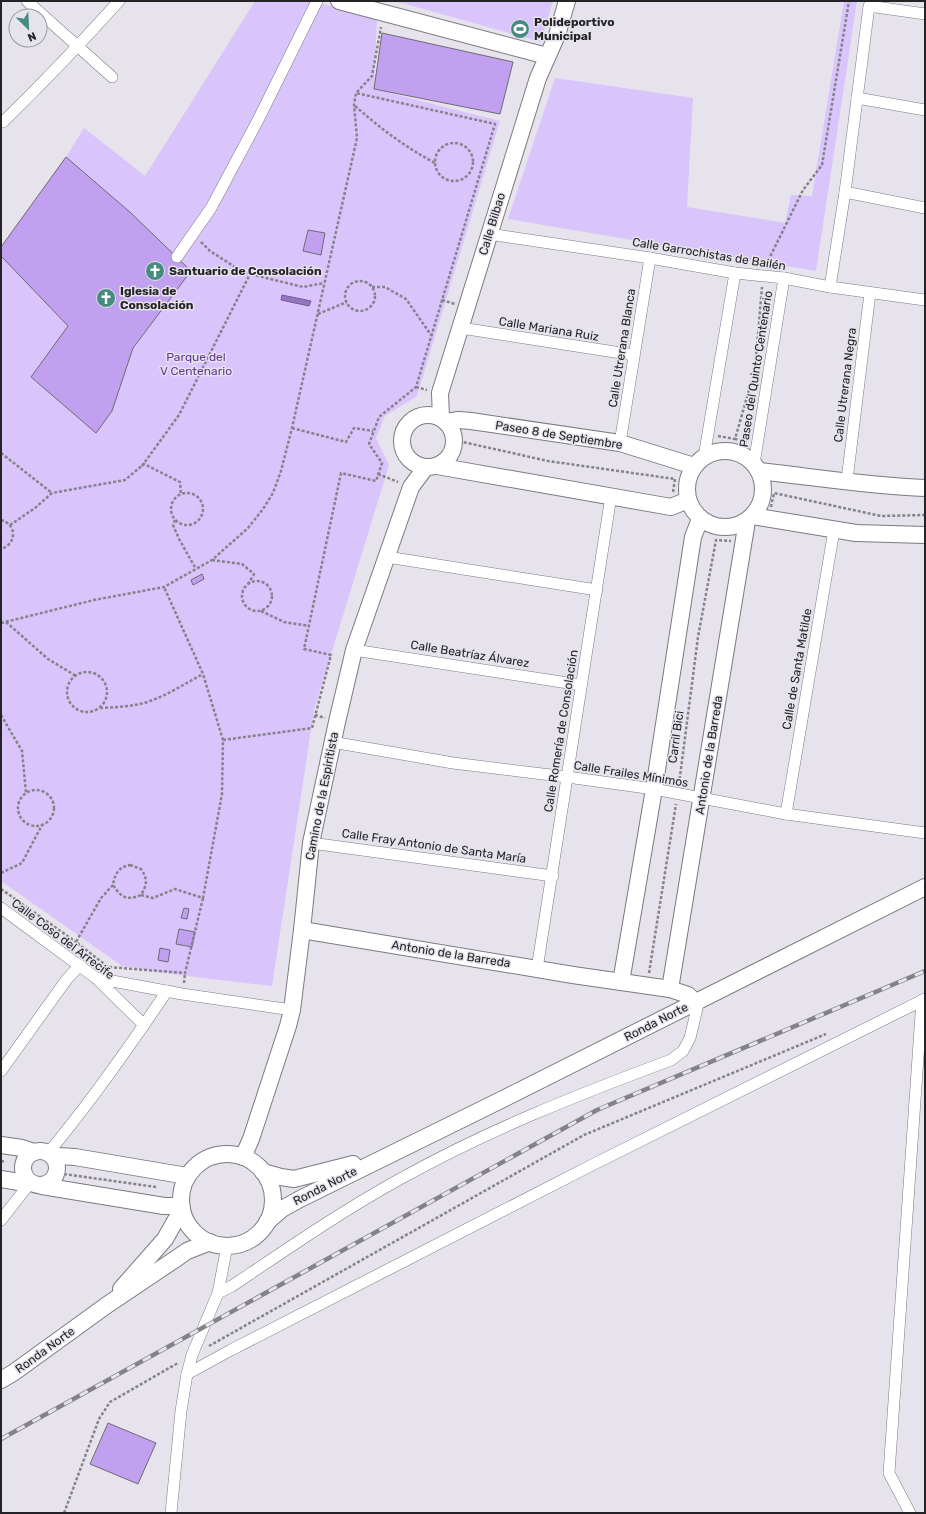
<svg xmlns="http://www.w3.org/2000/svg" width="926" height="1514" viewBox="0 0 926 1514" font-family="Rubik,sans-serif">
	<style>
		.green { fill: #d9c4fc }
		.water { fill: #9676c1; stroke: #745d92 }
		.building { fill: #c1a1ef; stroke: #6e6b73 }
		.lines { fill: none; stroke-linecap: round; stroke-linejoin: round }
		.street-casing { stroke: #7c7981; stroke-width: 12 }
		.secondary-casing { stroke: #7c7981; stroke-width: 18 }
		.path { stroke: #858389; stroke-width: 2.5; stroke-dasharray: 3 2; stroke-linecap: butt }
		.street { stroke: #fff; stroke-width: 11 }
		.secondary { stroke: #fff; stroke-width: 16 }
		.rail-casing { stroke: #848288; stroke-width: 4.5 }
		.rail { stroke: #e6e3ec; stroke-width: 3; stroke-dasharray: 9; stroke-linecap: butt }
		.labels { text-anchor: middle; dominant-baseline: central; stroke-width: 3; stroke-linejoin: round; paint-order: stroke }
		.poi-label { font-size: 12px; font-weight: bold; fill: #242326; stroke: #e6e3ec; text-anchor: start }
		.street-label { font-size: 12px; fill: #242326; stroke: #e6e3ec }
		.park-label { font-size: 12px; fill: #643994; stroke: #e6e3ec }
	</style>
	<rect width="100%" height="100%" fill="#e6e3ec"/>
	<g class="green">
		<polygon points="255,1 313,1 377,20 374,89 500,121 417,396 385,416 376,438 389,465 314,710 272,986 178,975 122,966 1,881 1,247 66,157 84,128 145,176"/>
		<polygon points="395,1 553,1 541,42"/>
		<polygon points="844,1 857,1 816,271 508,219 555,78 693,98 687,207 785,223 791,195 812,196"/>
	</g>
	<polygon class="water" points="282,295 311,301 309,306 281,300"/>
	<g class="building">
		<polygon points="382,33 513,62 500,114 374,89"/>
		<polygon points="66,157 131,213 191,271 133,348 112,411 96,433 31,377 68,326 1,256 1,247"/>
		<polygon points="308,230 325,233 321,255 303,251"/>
		<polygon points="202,574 204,579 193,585 191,580"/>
		<polygon points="184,908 189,909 187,919 181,918"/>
		<polygon points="179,929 195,932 192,947 176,944"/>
		<polygon points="160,948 170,950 168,962 158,960"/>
		<polygon points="108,1423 156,1443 138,1484 90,1464"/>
	</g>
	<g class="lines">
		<defs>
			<g id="street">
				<polyline points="27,1 112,77"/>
				<polyline points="857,98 925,110"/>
				<path d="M1,122h2c40,-39 79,-80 116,-121"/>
				<polyline points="845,192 925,208"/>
				<polyline points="489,234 650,258 735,273 784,278 830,287 925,300"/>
				<polyline points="177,257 211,208 258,120 317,1"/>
				<polyline points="830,287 845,192 869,6 925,14"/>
				<polyline points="461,328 634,355"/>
				<polyline points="620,443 650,258"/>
				<polyline points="704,457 735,273"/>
				<polyline points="754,464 784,278"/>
				<polyline points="847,480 870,293"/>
				<polyline points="387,557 597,590"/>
				<polyline points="354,650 581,685"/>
				<polyline points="332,742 453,763 567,777 654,789 786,814 925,833"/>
				<polyline points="786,814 834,530"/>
				<polyline points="311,843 553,876"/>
				<polyline points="1,908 96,978 144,1025"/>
				<polyline points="537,969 611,496"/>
				<polyline points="96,978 182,994 292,1010"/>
				<polyline points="1,1071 67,979 80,965"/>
				<path d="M48,1153c43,-51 82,-107 119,-162"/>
				<polyline points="1,1220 30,1183"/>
				<path d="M218,1293l14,-7c55,-37 110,-75 168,-107 88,-49 177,-84 271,-119l12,-9 7,-13 9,-38"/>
				<polyline points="187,1374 231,1350 594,1164 925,999"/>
				<polyline points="171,1513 181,1411 187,1374 192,1355 218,1293 227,1246"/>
				<polyline points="910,1513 889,1473 922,1000"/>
			</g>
			<g id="secondary">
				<polyline points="339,1 547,56"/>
				<circle cx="428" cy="441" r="26"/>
				<polyline points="441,418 440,393 538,78 557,35 567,1"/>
				<polyline points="446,422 459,420 471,421 620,443 694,466"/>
				<circle cx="725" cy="489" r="38"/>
				<polyline points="437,466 671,507 688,500"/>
				<path d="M759,471c55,6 110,15 166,17"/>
				<polyline points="752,516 856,533 925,535"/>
				<polyline points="302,930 573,975 670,989 688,995 695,1002"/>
				<polyline points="621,982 654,789 693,537 700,519"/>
				<polyline points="670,989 747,521"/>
				<polyline points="1,1145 22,1148 34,1152"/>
				<circle cx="40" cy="1168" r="17"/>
				<circle cx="227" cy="1200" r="46"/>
				<polyline points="53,1157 58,1156 75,1157 187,1176"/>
				<polyline points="243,1157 251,1139 288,1026 292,1010 302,930 311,843 337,722 354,650 411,487 426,467"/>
				<polyline points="263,1172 281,1177 294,1179 353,1164"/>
				<polyline points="1,1179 19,1182 26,1180"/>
				<polyline points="42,1186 164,1206 181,1206"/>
				<polyline points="267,1222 282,1209 300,1199 499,1101 925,887"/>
				<polyline points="121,1289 165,1239 182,1209"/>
				<polyline points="1,1380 13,1373 107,1305 177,1258 187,1251 210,1242"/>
			</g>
		</defs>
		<use href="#street" class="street-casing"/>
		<use href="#secondary" class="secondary-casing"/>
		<g class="path">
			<path d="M355,106c25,22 50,41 80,57"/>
			<circle cx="454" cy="162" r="19"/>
			<polyline points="201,242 210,251 235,267 250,274 303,287 324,283"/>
			<polyline points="766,265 803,190 822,165 849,1"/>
			<circle cx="360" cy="296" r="15"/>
			<polyline points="372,287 385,287 406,299 431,335"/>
			<polyline points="442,300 455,304"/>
			<polyline points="318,314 347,302"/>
			<polyline points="416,387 427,390"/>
			<polyline points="292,428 346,442 354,428 373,431"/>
			<polyline points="718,436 735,439"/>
			<polyline points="454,440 548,461 675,479"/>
			<polyline points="747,442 735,439 755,369 762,287"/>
			<polyline points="1,453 52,493"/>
			<polyline points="142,466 179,415 250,274"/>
			<polyline points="378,474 398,482"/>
			<polyline points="673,492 675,479"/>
			<circle cx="187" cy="509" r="16"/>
			<polyline points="771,507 774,493 881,516 925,515"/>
			<path d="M1,520c16,4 16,24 0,29"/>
			<polyline points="175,520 173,525 179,539 196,569"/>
			<polyline points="10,525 35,508 52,493 125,480 144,464 180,482 181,494"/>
			<polyline points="212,560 242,564 254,574 248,584"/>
			<circle cx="257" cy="596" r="15"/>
			<polyline points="261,611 284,622 309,626"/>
			<polyline points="6,622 48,659 76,676"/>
			<polyline points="1,623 94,600 164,587 212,560 248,528 263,509 273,493 281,471 292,428 357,138 354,105 356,93 372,76 381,27"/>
			<circle cx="87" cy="692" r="20"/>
			<path d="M100,708c15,-1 29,-1 44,-5 21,-6 40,-19 59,-29"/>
			<polyline points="1,715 22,751 26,793"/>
			<polyline points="315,715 325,718"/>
			<polyline points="223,740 312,728 331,655 304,649 341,473 376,481 382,463 369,444 379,417 416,387 495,124 356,93"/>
			<polyline points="679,784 698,637 716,540 731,541"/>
			<circle cx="36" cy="808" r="18"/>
			<path d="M130,865l11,4c7,10 6,16 0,26 -15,6 -20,2 -28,-10 2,-12 6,-18 17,-20z"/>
			<polyline points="1,873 22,863 42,825"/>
			<polyline points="113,885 101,898 76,942 108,967 185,973 203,898"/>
			<polyline points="1,889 76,942"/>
			<polyline points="141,895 153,898 175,889 203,898 222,794 223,740 203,674 164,587"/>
			<polyline points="649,973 676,804"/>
			<polyline points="184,983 185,973"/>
			<polyline points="1,1161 6,1162"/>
			<polyline points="64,1174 156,1187"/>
			<polyline points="209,1346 584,1135 826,1034"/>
			<polyline points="64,1513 99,1419 110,1402 178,1363"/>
		</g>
		<use href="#street" class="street"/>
		<use href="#secondary" class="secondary"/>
		<defs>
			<polyline id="rail" points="1,1439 597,1110 925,971"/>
		</defs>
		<use href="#rail" class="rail-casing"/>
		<use href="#rail" class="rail"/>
	</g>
	<defs>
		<symbol id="stadium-disc" viewBox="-11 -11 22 22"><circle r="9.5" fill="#468b80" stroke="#e6e3ec"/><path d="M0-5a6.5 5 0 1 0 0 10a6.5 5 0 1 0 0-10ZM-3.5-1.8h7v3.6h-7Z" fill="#fff"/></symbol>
		<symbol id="church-disc" viewBox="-11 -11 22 22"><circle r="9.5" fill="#468b80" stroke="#e6e3ec"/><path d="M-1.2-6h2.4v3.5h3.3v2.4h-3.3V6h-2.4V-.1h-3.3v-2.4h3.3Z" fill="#fff"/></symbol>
	</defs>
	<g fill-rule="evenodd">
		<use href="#stadium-disc" x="509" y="18" width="22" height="22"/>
		<use href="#church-disc" x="144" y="260" width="22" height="22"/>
		<use href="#church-disc" x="95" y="287" width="22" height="22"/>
	</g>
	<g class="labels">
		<g class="poi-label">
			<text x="534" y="22">Polideportivo<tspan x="534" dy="14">Municipal</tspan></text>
			<text x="169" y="271">Santuario de Consolación</text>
			<text x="120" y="291">Iglesia de<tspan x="120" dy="14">Consolación</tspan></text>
		</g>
		<g class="street-label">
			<text transform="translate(492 224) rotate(-73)">Calle Bilbao</text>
			<text transform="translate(709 254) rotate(9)">Calle Garrochistas de Bailén</text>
			<text transform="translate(549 329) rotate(9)">Calle Mariana Ruiz</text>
			<text transform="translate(622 348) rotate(-81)">Calle Utrerana Blanca</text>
			<text transform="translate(756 369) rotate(-81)">Paseo del Quinto Centenario</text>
			<text transform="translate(845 385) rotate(-83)">Calle Utrerana Negra</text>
			<text transform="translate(559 435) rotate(9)">Paseo 8 de Septiembre</text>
			<text transform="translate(470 654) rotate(9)">Calle Beatríaz Álvarez</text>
			<text transform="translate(797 669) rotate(-80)">Calle de Santa Matilde</text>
			<text transform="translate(561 731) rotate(-81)">Calle Romería de Consolación</text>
			<text transform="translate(676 737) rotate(-82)">Carril Bici</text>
			<text transform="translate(709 755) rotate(-81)">Antonio de la Barreda</text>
			<text transform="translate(631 774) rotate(9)">Calle Frailes Mínimos</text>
			<text transform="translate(322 796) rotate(-79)">Camino de la Espiritista</text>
			<text transform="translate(434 846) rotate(8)">Calle Fray Antonio de Santa María</text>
			<text transform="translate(63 939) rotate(37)">Calle Coso del Arrecife</text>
			<text transform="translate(451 954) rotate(9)">Antonio de la Barreda</text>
			<text transform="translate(656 1022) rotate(-27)">Ronda Norte</text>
			<text transform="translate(325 1186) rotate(-27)">Ronda Norte</text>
			<text transform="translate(45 1350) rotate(-36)">Ronda Norte</text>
		</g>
		<g class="park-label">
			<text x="196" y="357">Parque del<tspan x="196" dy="14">V Centenario</tspan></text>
		</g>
	</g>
	<rect width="926" height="1514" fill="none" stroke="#242326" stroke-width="4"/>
	<g transform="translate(28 28) rotate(156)"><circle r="19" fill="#e6e3ec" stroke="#98969d"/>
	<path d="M0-3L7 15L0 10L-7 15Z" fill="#468b80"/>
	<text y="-6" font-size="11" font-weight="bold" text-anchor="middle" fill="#242326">N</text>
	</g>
</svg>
